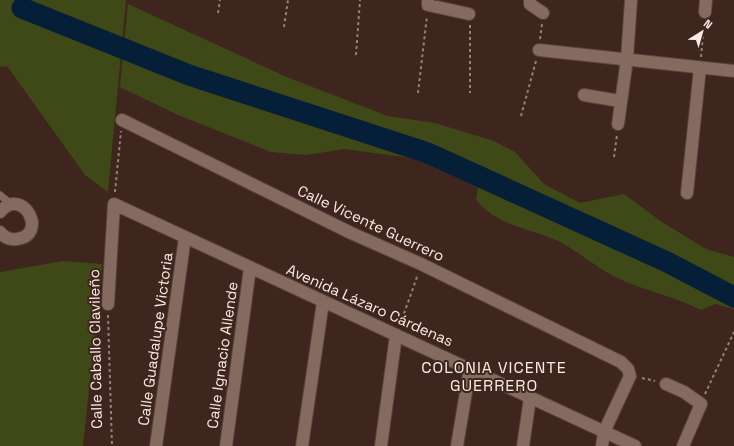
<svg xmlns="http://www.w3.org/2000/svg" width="734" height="446" viewBox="0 0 734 446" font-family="'Space Grotesk',sans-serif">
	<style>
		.green { fill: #3f4817 }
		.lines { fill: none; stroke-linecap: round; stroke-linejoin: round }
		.river { stroke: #051f38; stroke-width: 21 }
		.lane-casing { stroke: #58443c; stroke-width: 8 }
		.street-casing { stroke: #58443c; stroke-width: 14 }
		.path { stroke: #95817a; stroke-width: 2; stroke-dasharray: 3 3; stroke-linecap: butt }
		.lane { stroke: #856a60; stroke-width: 7 }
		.street { stroke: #856a60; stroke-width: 12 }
		.labels { text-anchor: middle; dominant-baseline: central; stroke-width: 4; stroke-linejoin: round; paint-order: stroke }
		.street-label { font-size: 15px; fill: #fbebe5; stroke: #3e261e }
		.neighbourhood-label { font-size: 16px; letter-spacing: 1px; fill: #fbebe5; stroke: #3e261e }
	</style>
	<rect width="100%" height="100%" fill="#3e261e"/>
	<g class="green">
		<polygon points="0,0 126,0 108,192 85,175 7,66 0,67"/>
		<path d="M128,4l161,74 99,38 47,7 59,18 21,11 29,32 36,19 44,-9 38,28 44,27 28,8v52l-19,-5 -14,6c-25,-13 -52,-18 -77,-29 -25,-10 -45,-30 -68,-41 -27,-12 -62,-15 -80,-41l2,-11 -44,-27 -90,-12 -38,6 -35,-3 -93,-37 -58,-28z"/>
		<polygon points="63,261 102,264 83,446 0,446 0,272"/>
	</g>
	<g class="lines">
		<polyline class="river" points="22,8 189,75 428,153 667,262 734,297"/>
		<defs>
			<polyline id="lane" points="0,195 11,204"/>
			<g id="street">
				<polyline points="428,0 428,5 469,14"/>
				<polyline points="530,0 530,4 543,13"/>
				<polyline points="705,12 706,0"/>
				<polyline points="539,50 734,71"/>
				<polyline points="584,95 620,101"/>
				<polyline points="122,120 351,233 421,264 621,362 628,369 630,376 604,432 602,446"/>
				<polyline points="618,124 627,59 631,0"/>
				<polyline points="687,193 700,68"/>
				<path d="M0,212c23,-27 49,23 17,27 -7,1 -13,-2 -17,-7"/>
				<polyline points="108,304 114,204 635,446"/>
				<polyline points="666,384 684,392 701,404 683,446"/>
				<polyline points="156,446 185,237"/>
				<polyline points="226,446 250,268"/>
				<polyline points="302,446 323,302"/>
				<polyline points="381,446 396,335"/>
				<polyline points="457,446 470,368"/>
				<polyline points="523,446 530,398"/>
			</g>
		</defs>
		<use href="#lane" class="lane-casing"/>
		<use href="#street" class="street-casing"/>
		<g class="path">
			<polyline points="218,13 220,0"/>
			<polyline points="470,25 470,93"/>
			<polyline points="284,27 288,0"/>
			<polyline points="540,39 542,24"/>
			<polyline points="356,55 360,0"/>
			<polyline points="701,57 704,23"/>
			<polyline points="418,93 427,16"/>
			<polyline points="521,116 536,61"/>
			<polyline points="614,157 617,135"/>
			<polyline points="115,192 121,131"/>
			<polyline points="108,315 112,446"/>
			<polyline points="400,325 418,274"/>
			<polyline points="642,378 655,381"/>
			<polyline points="705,394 734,332"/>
		</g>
		<use href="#lane" class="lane"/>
		<use href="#street" class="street"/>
	</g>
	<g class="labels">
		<g class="street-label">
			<text transform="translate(371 223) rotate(25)">Calle Vicente Guerrero</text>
			<text transform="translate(370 305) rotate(24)">Avenida Lázaro Cárdenas</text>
			<text transform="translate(155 339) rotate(-82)">Calle Guadalupe Victoria</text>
			<text transform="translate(95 349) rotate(-91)">Calle Caballo Clavileño</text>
			<text transform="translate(222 355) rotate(-82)">Calle Ignacio Allende</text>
		</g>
		<g class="neighbourhood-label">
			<text x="494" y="367">COLONIA VICENTE<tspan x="494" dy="18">GUERRERO</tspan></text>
		</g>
	</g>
	<g transform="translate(702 32) rotate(37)" stroke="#3e261e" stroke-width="3" paint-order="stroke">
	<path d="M0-3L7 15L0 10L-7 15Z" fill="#fbebe5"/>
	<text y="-6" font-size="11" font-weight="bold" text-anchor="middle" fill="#fbebe5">N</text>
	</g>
</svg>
